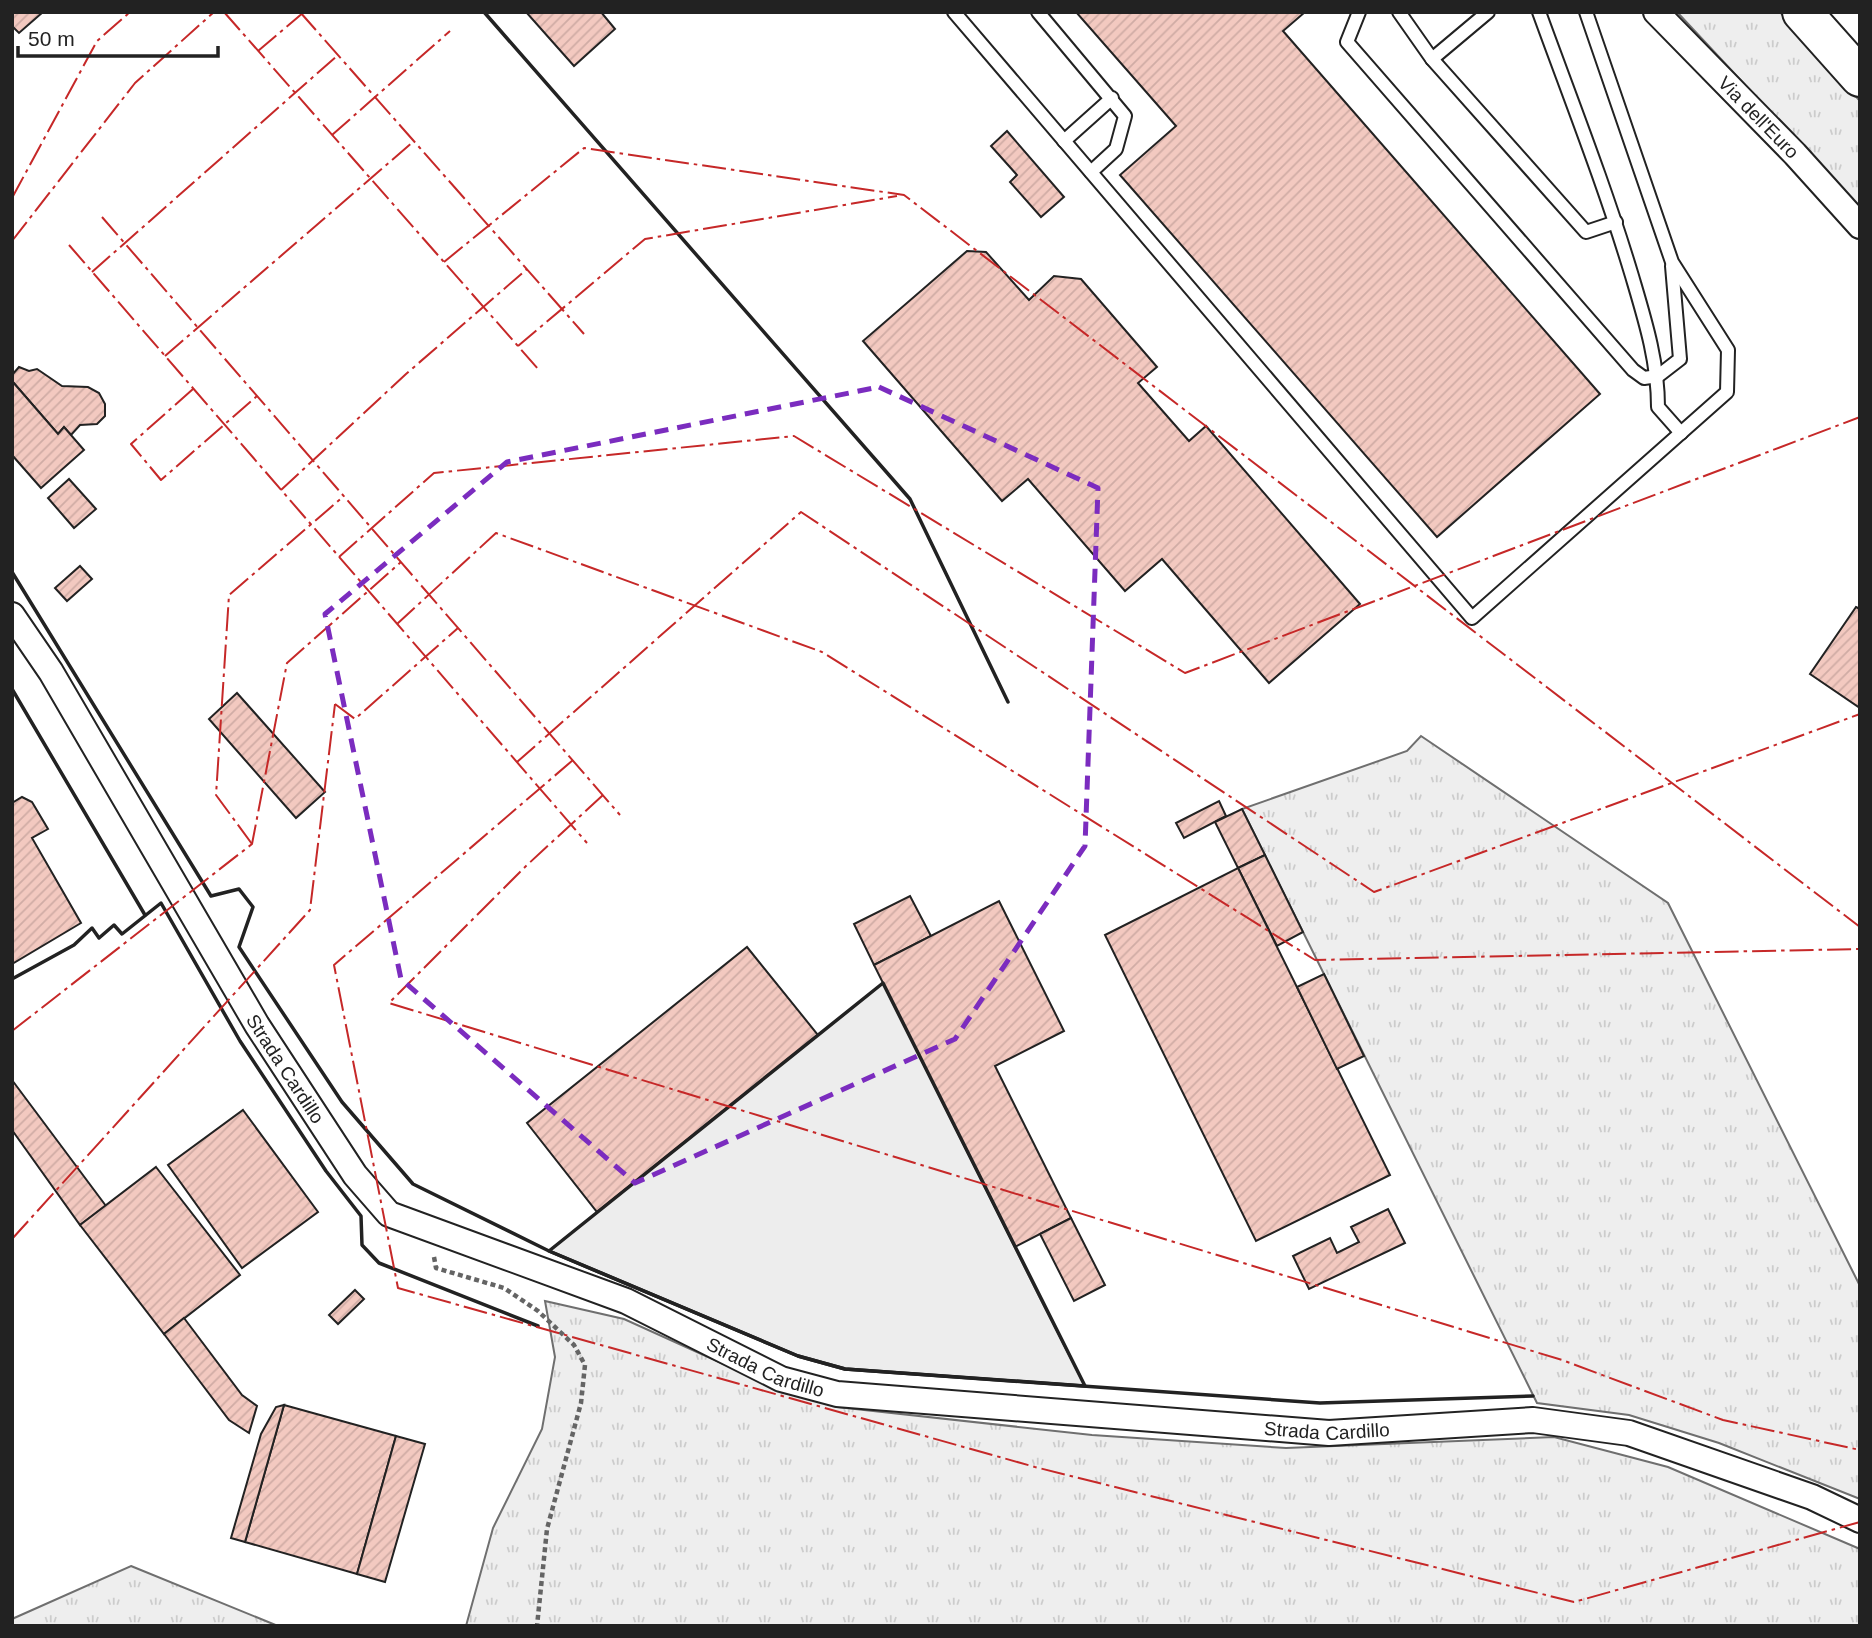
<svg xmlns="http://www.w3.org/2000/svg" width="1872" height="1638" viewBox="0 0 1872 1638" font-family="Helvetica,sans-serif">
	<style>
		.grass { fill: url(#grass-tufts); stroke: #6f6f6f; stroke-width: 2 }
		.parking { fill: #ededed; stroke: #6f6f6f; stroke-width: 2 }
		.building { fill: url(#building-hatch); stroke: #222; stroke-width: 2 }
		.lines { fill: none; stroke-linecap: round; stroke-linejoin: round }
		.service-casing { stroke: #222; stroke-width: 16 }
		.minor-casing { stroke: #222; stroke-width: 28 }
		.motorway-casing { stroke: #222; stroke-width: 42 }
		.path { stroke: #646464; stroke-width: 4.5; stroke-dasharray: 5 3.5; stroke-linecap: butt }
		.service { stroke: #fff; stroke-width: 12 }
		.minor { stroke: #fff; stroke-width: 24 }
		.motorway { stroke: #fff; stroke-width: 38 }
		.wall { stroke: #222; stroke-width: 3.5 }
		.power { stroke: #c62828; stroke-width: 2; stroke-dasharray: 24 5 3.5 5; stroke-linecap: butt }
		.marked { fill: none; stroke: #7b2cbf; stroke-width: 5; stroke-dasharray: 14 9; stroke-linejoin: round }
		.labels { text-anchor: middle; dominant-baseline: central; stroke-width: 5; stroke-linejoin: round; paint-order: stroke }
		.street-label { font-size: 19px; fill: #222; stroke: #fff }
	</style>
	<defs>
		<pattern id="grass-tufts" width="24" height="20" patternUnits="userSpaceOnUse" patternTransform="scale(1.75)"><rect width="24" height="20" fill="#eee"/><path d="M3 7l-1-3M5 7V3M7 7l1-3M15 17l-1-3M17 17v-4M19 17l1-3" fill="none" stroke="#ccc"/></pattern>
		<pattern id="building-hatch" width="6" height="6" patternUnits="userSpaceOnUse" patternTransform="scale(1.75)"><rect width="6" height="6" fill="#f3c9c0"/><path d="M-1 1l2-2M0 6l6-6M5 7l2-2" fill="none" stroke="#d0aca5"/></pattern>
	</defs>
	<rect width="100%" height="100%" fill="#fff"/>
	<g class="grass">
		<polygon points="1677,12 1780,12 1860,101 1860,208"/>
		<polygon points="1421,736 1668,903 1860,1286 1860,1499 1719,1443 1629,1415 1537,1403 1242,809 1407,751"/>
		<polygon points="545,1301 624,1319 781,1390 837,1407 1092,1435 1286,1448 1554,1437 1668,1467 1860,1549 1860,1626 466,1626 493,1528 542,1429 555,1357"/>
		<polygon points="131,1566 278,1626 12,1626 12,1619"/>
	</g>
	<polygon class="parking" points="883,983 1040,1298 1085,1386 845,1369 798,1356 549,1251"/>
	<g class="building">
		<polygon points="12,12 43,12 19,33 12,26"/>
		<polygon points="526,12 601,12 615,29 574,66"/>
		<polygon points="1076,12 1305,12 1283,31 1600,394 1437,537 1120,175 1176,126"/>
		<polygon points="1007,131 1064,197 1041,217 1010,182 1017,175 991,146"/>
		<polygon points="967,251 986,252 1029,300 1054,276 1081,279 1157,367 1138,383 1189,441 1206,426 1360,604 1269,683 1162,559 1125,591 1028,479 1002,501 863,341"/>
		<polygon points="19,367 29,371 37,369 62,386 88,387 99,393 105,404 105,416 97,424 80,425 71,435 64,427 58,434 12,381 12,375"/>
		<polygon points="12,381 58,434 64,427 84,450 41,488 12,455"/>
		<polygon points="69,479 96,509 74,528 48,498"/>
		<polygon points="80,566 92,579 67,601 55,588"/>
		<polygon points="1856,607 1860,609 1860,708 1810,674"/>
		<polygon points="237,693 325,792 296,818 209,719"/>
		<polygon points="22,797 32,802 48,829 32,838 81,923 12,964 12,803"/>
		<polygon points="1219,801 1226,816 1184,838 1176,823"/>
		<polygon points="1242,809 1265,855 1238,868 1215,822"/>
		<polygon points="1265,855 1303,932 1277,946 1238,868"/>
		<polygon points="1238,868 1390,1175 1256,1241 1105,935"/>
		<polygon points="910,896 931,936 874,965 854,924"/>
		<polygon points="999,901 1064,1031 995,1066 1071,1218 1015,1247 874,965"/>
		<polygon points="747,947 818,1035 597,1212 527,1123"/>
		<polygon points="1324,974 1364,1056 1337,1069 1297,987"/>
		<polygon points="12,1080 106,1206 80,1225 12,1130"/>
		<polygon points="243,1110 318,1212 242,1268 168,1165"/>
		<polygon points="156,1167 240,1275 164,1334 80,1225"/>
		<polygon points="1388,1209 1405,1243 1309,1289 1293,1256 1330,1238 1337,1253 1359,1242 1351,1227"/>
		<polygon points="1071,1218 1105,1285 1074,1301 1040,1234"/>
		<polygon points="355,1290 364,1299 338,1324 329,1315"/>
		<polygon points="184,1318 242,1395 257,1406 249,1433 229,1420 164,1334"/>
		<polygon points="284,1405 396,1436 357,1574 245,1542"/>
		<polygon points="284,1405 245,1542 231,1538 261,1434 276,1407"/>
		<polygon points="396,1436 425,1444 385,1582 357,1574"/>
	</g>
	<g class="lines">
		<defs>
			<g id="service">
				<polyline points="954,12 1472,618 1727,392 1728,350 1672,262 1586,12"/>
				<polyline points="1038,12 1125,116 1116,149 1091,172"/>
				<polyline points="1359,12 1347,42 1633,370 1644,378 1658,376 1680,359 1672,266"/>
				<polyline points="1399,12 1432,59 1586,232 1616,222"/>
				<path d="M1539,12c32,88 66,174 93,264 13,44 26,85 26,131l23,26"/>
				<polyline points="1432,59 1488,12"/>
				<polyline points="1064,141 1112,98"/>
			</g>
			<g id="minor">
				<path id="s1" d="M1656,12l139,142 65,72"/>
				<path id="s2" d="M12,615l39,57 206,353 98,150 34,39 237,87 155,78 56,15 492,39 204,-13 96,13 183,64 48,23"/>
			</g>
			<polyline id="motorway" points="1802,12 1860,77"/>
		</defs>
		<use href="#service" class="service-casing"/>
		<use href="#minor" class="minor-casing"/>
		<use href="#motorway" class="motorway-casing"/>
		<polyline class="path" points="434,1257 436,1268 504,1288 538,1311 574,1345 585,1365 581,1403 547,1529 537,1626"/>
		<use href="#service" class="service"/>
		<use href="#minor" class="minor"/>
		<use href="#motorway" class="motorway"/>
		<g class="wall">
			<polyline points="484,12 910,499 1008,702"/>
			<polyline points="12,572 211,896 239,889 253,907 239,947 342,1102 413,1184 549,1251 798,1356 845,1369 1320,1403 1533,1396"/>
			<polyline points="12,689 145,915"/>
			<polyline points="12,979 74,945 92,928 99,938 114,925 122,934 161,903 240,1041 326,1171 361,1216 362,1245 379,1263 538,1326"/>
			<polygon points="883,983 1085,1386 845,1369 798,1356 549,1251"/>
		</g>
		<g class="power">
			<polyline points="224,12 539,370"/>
			<polyline points="300,12 584,334"/>
			<polyline points="258,51 304,12"/>
			<polyline points="332,135 450,31"/>
			<polyline points="12,198 97,41 130,12"/>
			<polyline points="102,217 620,815"/>
			<polyline points="12,241 135,83 214,12"/>
			<polyline points="69,245 587,843"/>
			<polyline points="444,262 584,148 904,195 1860,927"/>
			<polyline points="92,272 338,55"/>
			<polyline points="518,346 645,239 897,196"/>
			<polyline points="165,356 414,141"/>
			<polyline points="193,389 131,444 161,480 257,396"/>
			<polyline points="281,490 406,374 527,269"/>
			<polyline points="339,557 434,473 794,436 1185,673 1860,417"/>
			<polyline points="397,624 496,533 822,652 1315,960 1860,949"/>
			<polyline points="335,704 355,719 458,628"/>
			<polyline points="573,760 334,965 398,1288 1035,1467 1574,1602 1860,1522"/>
			<polyline points="517,762 801,512 1374,892 1860,714"/>
			<polyline points="603,795 526,866 389,1003 1562,1360 1723,1420 1860,1450"/>
			<polyline points="252,844 216,795 229,595 344,496"/>
			<polyline points="12,1031 252,844 287,663 401,562"/>
			<polyline points="12,1239 310,910 335,704"/>
		</g>
	</g>
	<path class="marked" d="M879,387l219,101 -13,358 -130,193 -320,144 -234,-204 -76,-365 182,-152z"/>
	<g class="labels">
		<g class="street-label">
			<text stroke="none"><textPath href="#s1" startOffset="147">Via dell'Euro</textPath></text>
			<text stroke="none"><textPath href="#s2" startOffset="530">Strada Cardillo</textPath></text>
			<text stroke="none"><textPath href="#s2" startOffset="1116">Strada Cardillo</textPath></text>
			<text stroke="none"><textPath href="#s2" startOffset="1684">Strada Cardillo</textPath></text>
		</g>
	</g>
	<rect width="1872" height="1638" fill="none" stroke="#222222" stroke-width="28"/>
	<path d="M18 46v10h200v-10" fill="none" stroke="#222222" stroke-width="3.5"/>
	<text x="28" y="46" font-size="21" fill="#222222" stroke="#ffffff" stroke-width="5" paint-order="stroke">50 m</text>
</svg>
